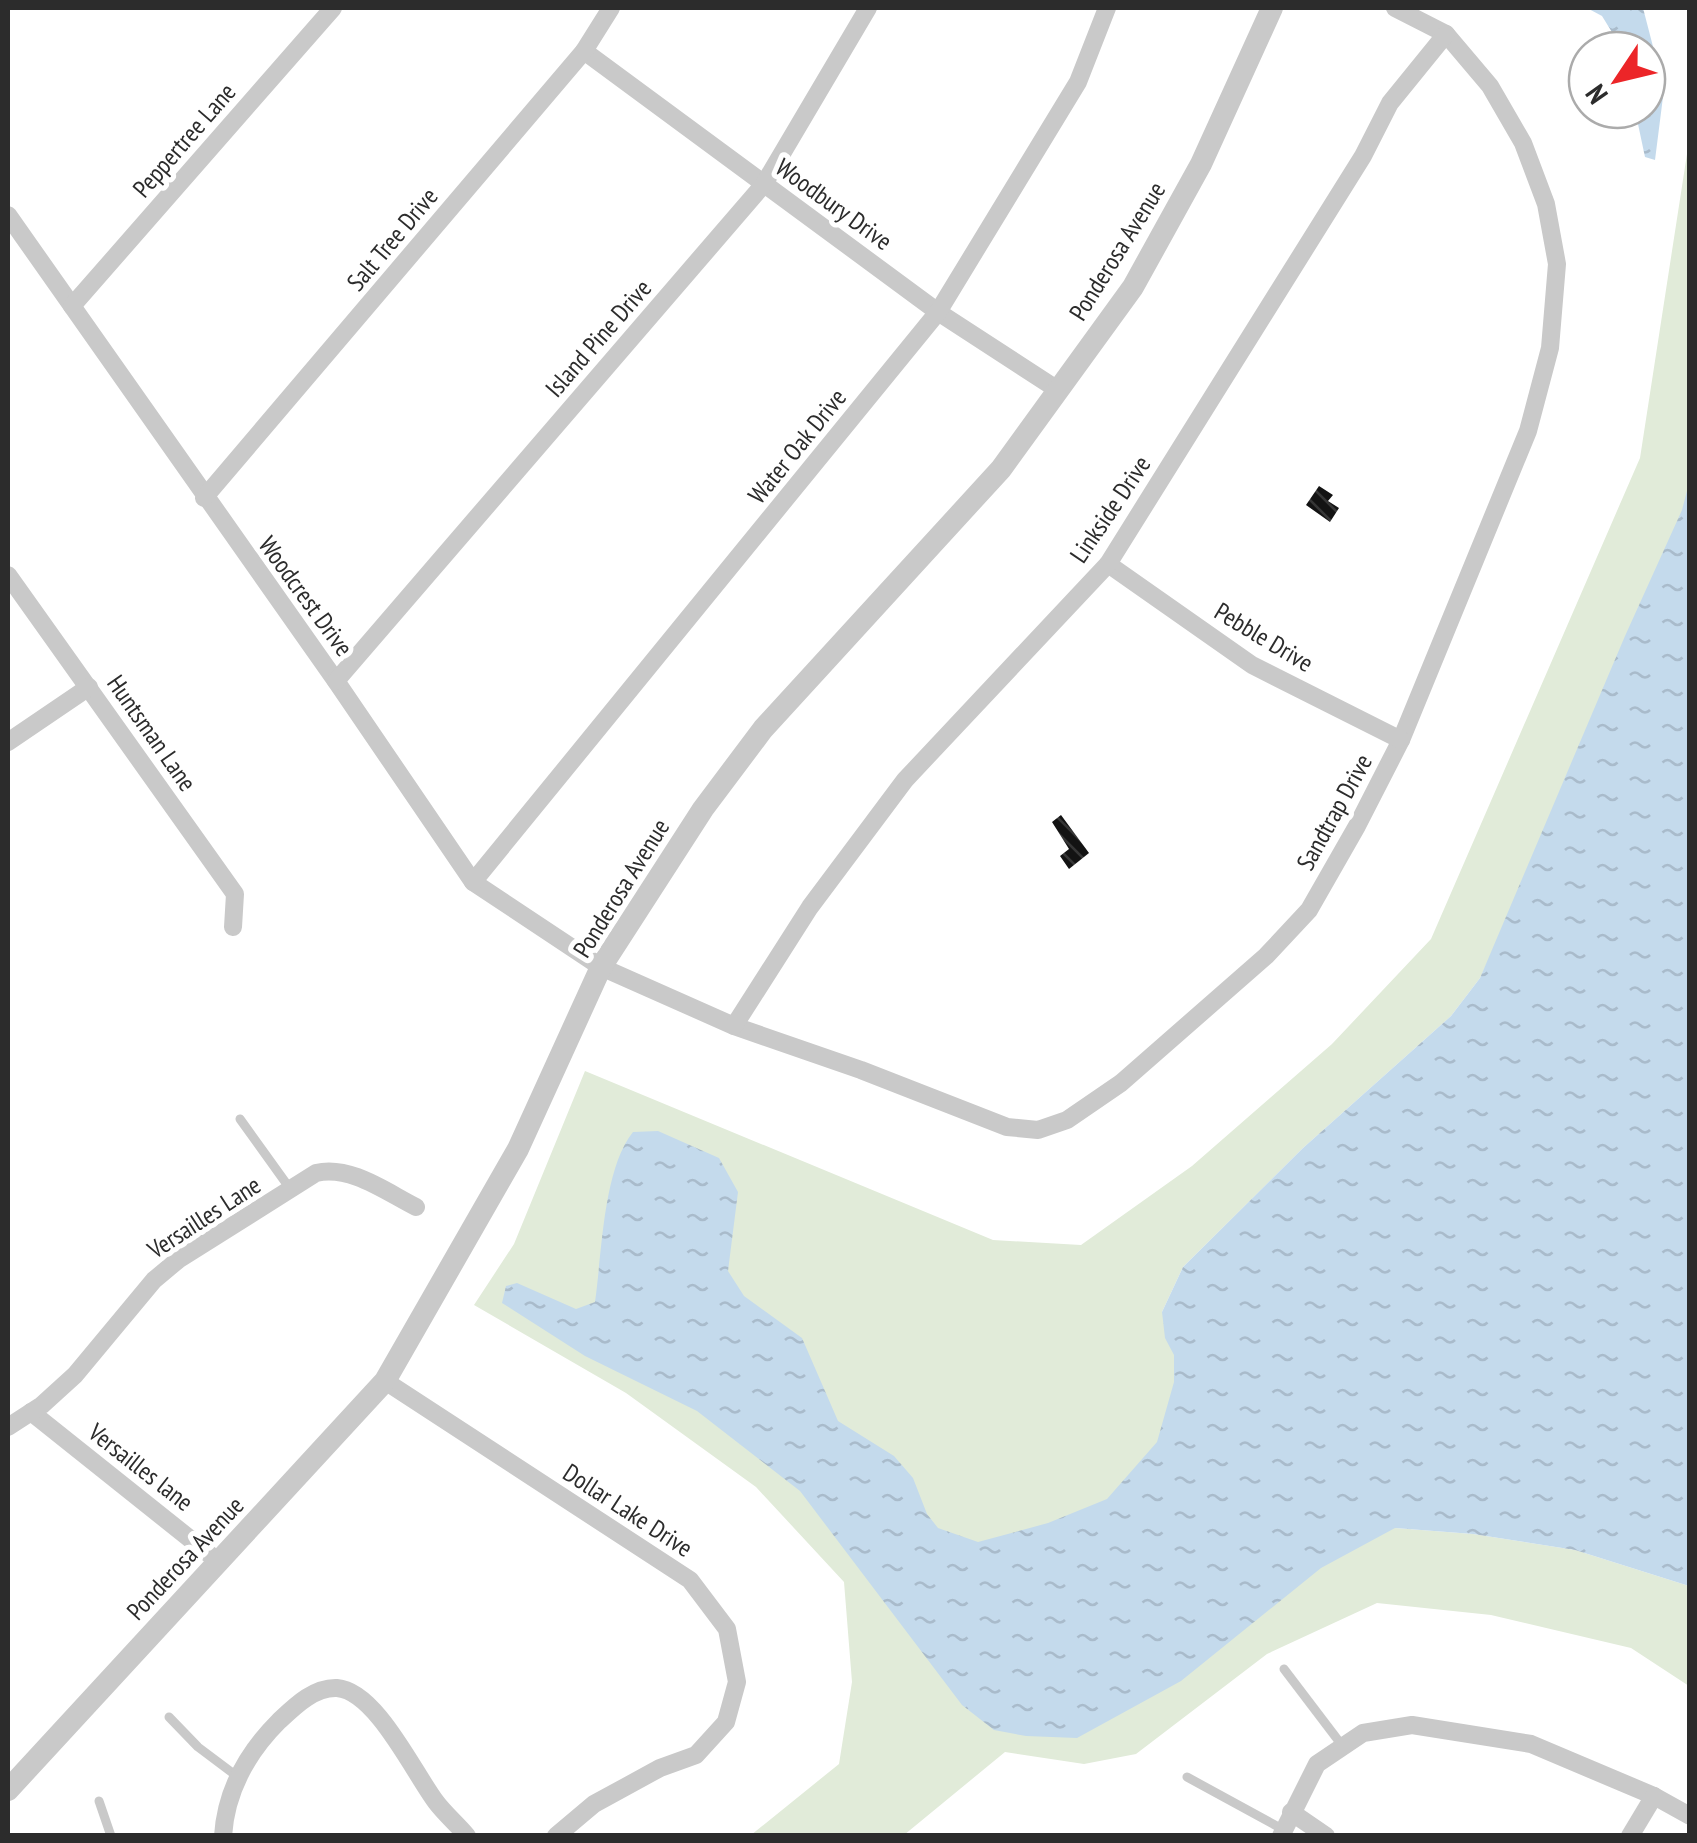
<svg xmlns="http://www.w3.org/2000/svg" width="1697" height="1843" viewBox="0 0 1697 1843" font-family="'PT Sans Narrow',sans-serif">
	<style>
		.green { fill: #e1ebd9 }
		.water { fill: url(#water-ripples) }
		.building { fill: url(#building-back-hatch) }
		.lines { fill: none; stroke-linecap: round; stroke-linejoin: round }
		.service { stroke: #c9c9c9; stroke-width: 9 }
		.minor { stroke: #c9c9c9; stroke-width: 18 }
		.tertiary { stroke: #c9c9c9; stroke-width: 22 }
		.labels { text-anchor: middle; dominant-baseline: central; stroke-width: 10; stroke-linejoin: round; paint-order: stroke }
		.street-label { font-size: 25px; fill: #2c2c2c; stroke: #fff }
	</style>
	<defs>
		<pattern id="water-ripples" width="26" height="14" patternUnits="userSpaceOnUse" patternTransform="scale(2.5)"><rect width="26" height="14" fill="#c4daec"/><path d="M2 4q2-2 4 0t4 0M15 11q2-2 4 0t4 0" fill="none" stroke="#a9bbcb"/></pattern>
		<pattern id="building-back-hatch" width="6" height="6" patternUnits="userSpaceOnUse" patternTransform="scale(2.5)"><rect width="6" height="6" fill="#131313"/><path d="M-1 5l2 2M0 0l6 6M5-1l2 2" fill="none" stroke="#363636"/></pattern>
	</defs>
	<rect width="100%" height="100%" fill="#fff"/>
	<polygon class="green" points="1689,141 1689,895 1506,922 1480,978 1451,1016 1303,1148 1183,1267 1162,1312 1395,1528 1473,1534 1575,1550 1689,1586 1689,1686 1631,1648 1491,1615 1377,1603 1267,1654 1136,1754 1084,1764 1005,1752 904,1835 751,1835 839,1764 852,1682 844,1582 756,1487 626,1393 474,1305 514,1244 585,1071 993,1240 1081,1245 1192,1166 1332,1044 1431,939 1640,458"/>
	<g class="water">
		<polygon points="1587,8 1643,8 1664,89 1655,160 1645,157 1635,110 1647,110 1647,50 1623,50 1602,16"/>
		<path d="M1689,483v1103l-114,-36 -102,-16 -78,-6 -74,40 -140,113 -104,57 -51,-2 -32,-6 -32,-25 -162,-214 -103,-80 -112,-55 -83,-53 4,-17 11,-3 59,26 19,-7c7,-48 8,-133 38,-170l25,-1 61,27 19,34 -10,79 16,25 58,42 36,83 56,35 19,22 14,36 11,14 40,14 70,-19 59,-24 50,-57 17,-60v-27l-9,-17 -3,-26 21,-45 120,-119 148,-132 29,-38 145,-342 57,-126z"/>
	</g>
	<g class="building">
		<polygon points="1319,486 1333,495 1328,501 1339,508 1330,522 1306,505"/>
		<polygon points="1061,815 1089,853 1069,869 1060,856 1069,849 1052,822"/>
	</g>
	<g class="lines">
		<g class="service">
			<polyline points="240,1119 291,1190"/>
			<polyline points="1284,1669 1341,1744"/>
			<polyline points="169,1717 198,1747 238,1777"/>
			<polyline points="1187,1777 1284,1830"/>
			<polyline points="99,1801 111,1836"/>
		</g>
		<g class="minor">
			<polyline points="584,51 938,312 1058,390"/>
			<polyline points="8,215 336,681 473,882 601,967 734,1026 861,1070 1007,1127 1038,1130 1067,1120 1121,1083 1266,956 1309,910 1357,826 1401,740 1528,431 1550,348 1557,264 1546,204 1523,143 1490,86 1446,34 1395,8"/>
			<polyline points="72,306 333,8"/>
			<polyline points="204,498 584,51 611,8"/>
			<polyline points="1108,564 1252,665 1401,740"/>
			<polyline points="8,575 235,894 233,927"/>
			<polyline points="336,681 764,184 868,8"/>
			<polyline points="8,742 89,687"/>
			<polyline points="473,882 938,312 1078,82 1107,8"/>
			<polyline points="734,1026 810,907 905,780 1108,564 1363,156 1390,103 1446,34"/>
			<polyline points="385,1381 690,1580 727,1629 737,1682 726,1722 696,1755 660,1768 594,1804 556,1836"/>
			<polyline points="31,1412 219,1562"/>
			<path d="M8,1427l34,-22 33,-30 79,-95 24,-20 138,-87c35,-8 70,19 100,34"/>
			<polyline points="1291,1812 1326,1836"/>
			<path d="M223,1836c3,-46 24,-83 56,-115 16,-15 35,-34 58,-33 39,3 77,85 99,114 9,12 21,22 31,34"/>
			<polyline points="1281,1836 1317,1764 1363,1733 1412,1725 1531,1744 1654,1796 1690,1816"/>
			<polyline points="1630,1836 1654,1796"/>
		</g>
		<polyline class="tertiary" points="8,1790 385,1381 518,1149 601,967 703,809 763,729 1001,469 1133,287 1201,164 1272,8"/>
	</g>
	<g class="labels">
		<g class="street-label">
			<text transform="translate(184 140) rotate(-49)">Peppertree Lane</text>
			<text transform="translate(834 204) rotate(36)">Woodbury Drive</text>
			<text transform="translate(392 239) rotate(-50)">Salt Tree Drive</text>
			<text transform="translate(1117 251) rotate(-58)">Ponderosa Avenue</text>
			<text transform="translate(598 338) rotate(-49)">Island Pine Drive</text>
			<text transform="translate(797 446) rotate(-51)">Water Oak Drive</text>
			<text transform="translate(1110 509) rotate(-56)">Linkside Drive</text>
			<text transform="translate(306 596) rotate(54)">Woodcrest Drive</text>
			<text transform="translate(1264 637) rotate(31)">Pebble Drive</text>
			<text transform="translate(152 733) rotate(55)">Huntsman Lane</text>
			<text transform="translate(1334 812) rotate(-61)">Sandtrap Drive</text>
			<text transform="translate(621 888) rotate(-58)">Ponderosa Avenue</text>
			<text transform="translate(204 1217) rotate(-33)">Versailles Lane</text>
			<text transform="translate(141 1467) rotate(38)">Versailles lane</text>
			<text transform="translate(628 1510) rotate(33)">Dollar Lake Drive</text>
			<text transform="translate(185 1558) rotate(-47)">Ponderosa Avenue</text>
		</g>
	</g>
	<rect width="1697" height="1843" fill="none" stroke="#2c2c2c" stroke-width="20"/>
	<g transform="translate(1617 80) rotate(235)"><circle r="48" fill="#ffffff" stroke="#ababab" stroke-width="2.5"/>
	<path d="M0-8L18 38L0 25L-18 38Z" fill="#ec2528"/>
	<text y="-15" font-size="28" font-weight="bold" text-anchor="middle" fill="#2c2c2c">N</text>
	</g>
</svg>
